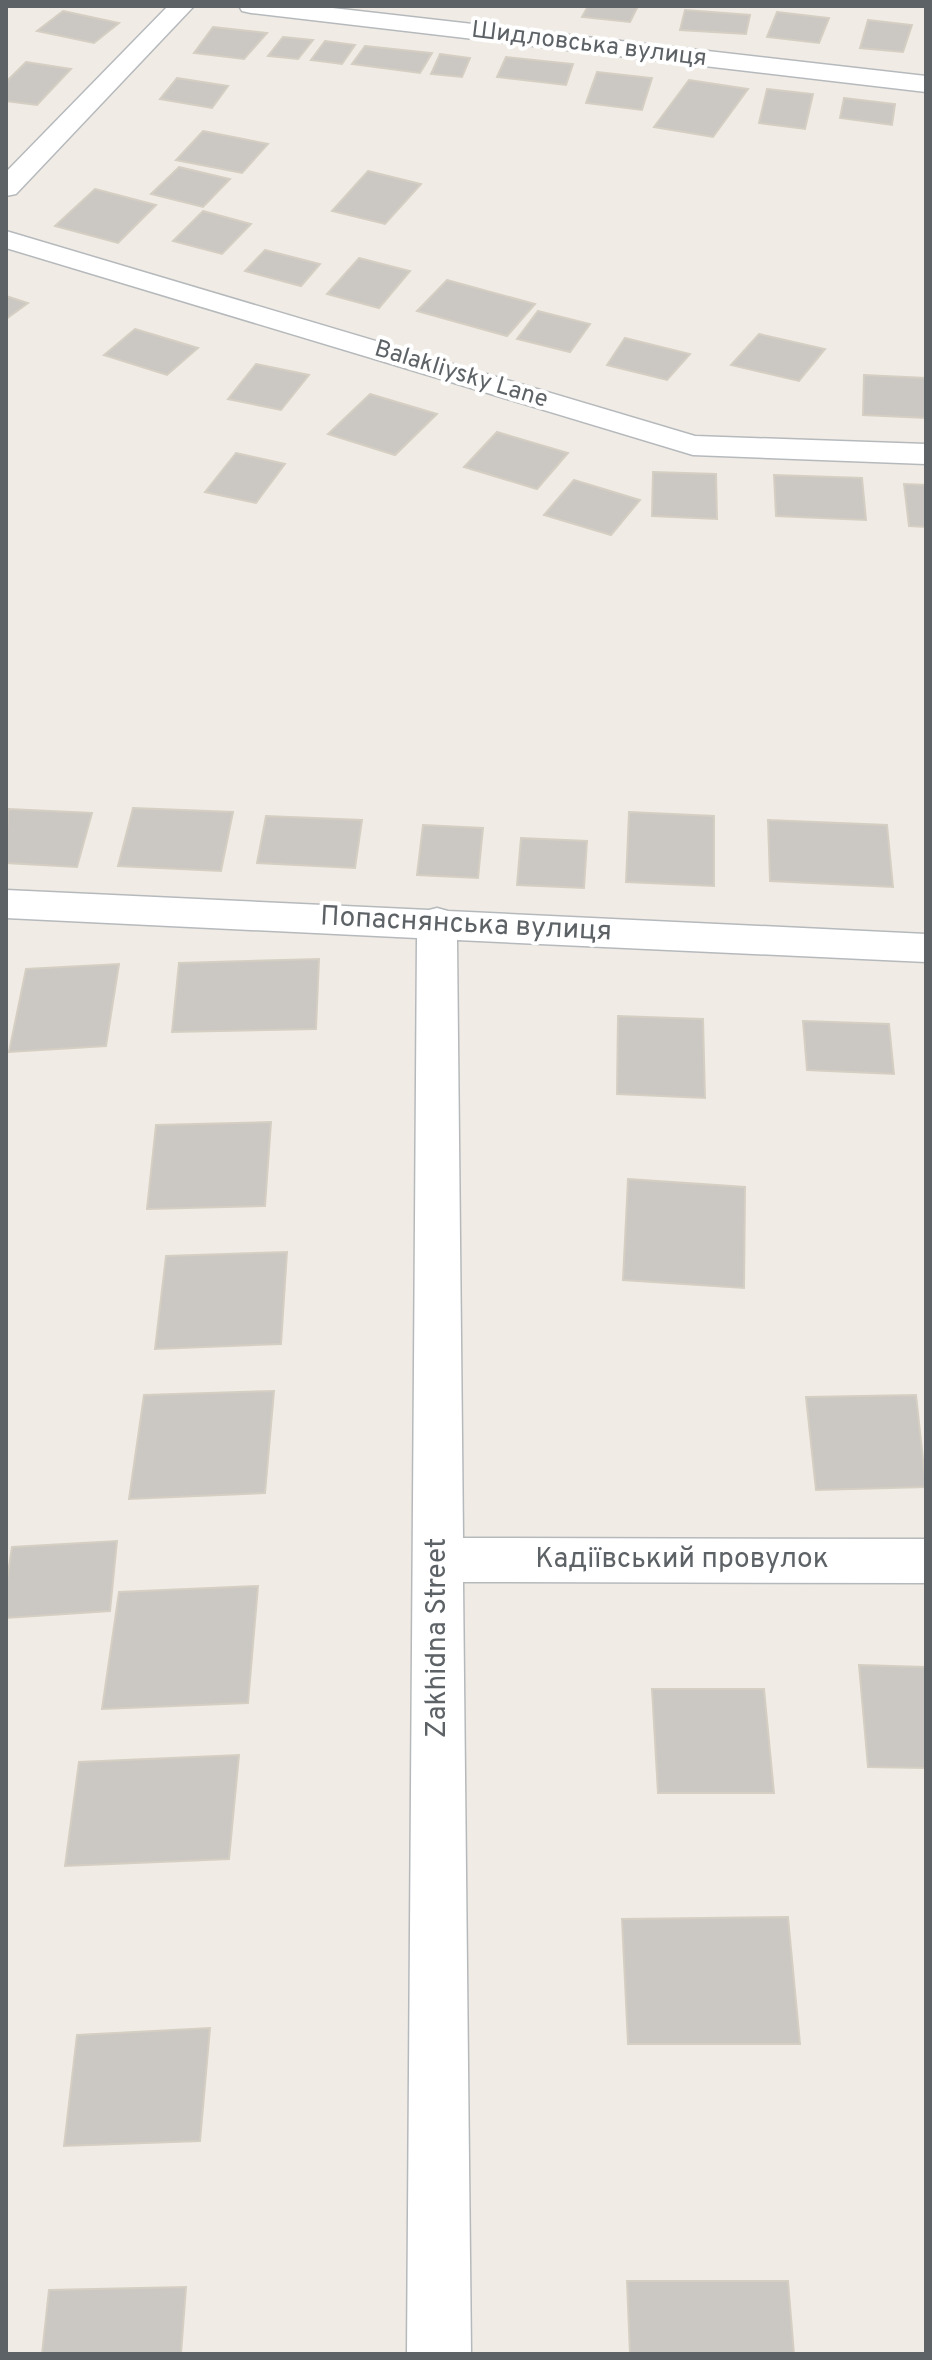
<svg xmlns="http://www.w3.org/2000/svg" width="932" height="2360" viewBox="0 0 932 2360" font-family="Overpass,sans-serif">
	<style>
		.building { fill: #cbc7c2; stroke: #d5cec3; stroke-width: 2 }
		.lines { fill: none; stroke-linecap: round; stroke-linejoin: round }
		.minor-casing { stroke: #b6b9bc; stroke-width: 3 }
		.minor { fill: #fff; fill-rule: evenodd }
		.labels { text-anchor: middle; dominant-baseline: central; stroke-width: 8; stroke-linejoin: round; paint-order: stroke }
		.far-street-label { font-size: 24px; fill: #5d6266; stroke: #fff }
		.street-label { font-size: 28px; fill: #5d6266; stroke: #fff }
	</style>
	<rect width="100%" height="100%" fill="#f0ece5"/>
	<g class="building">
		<polygon points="588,6 638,6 630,22 582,17"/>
		<polygon points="685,10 750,15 746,34 680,30"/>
		<polygon points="63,11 119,23 94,43 37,31"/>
		<polygon points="777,12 829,18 819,43 767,37"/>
		<polygon points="868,20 912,25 903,52 860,48"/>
		<polygon points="213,27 267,33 244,59 194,53"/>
		<polygon points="283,37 313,40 298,59 268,56"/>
		<polygon points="325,41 355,45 342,64 311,60"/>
		<polygon points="365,46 432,53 420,73 352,64"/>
		<polygon points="440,54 470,58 462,77 431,74"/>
		<polygon points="506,57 573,64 566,85 497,77"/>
		<polygon points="26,62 71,69 37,105 6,101 6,82"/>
		<polygon points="597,72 652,78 642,110 586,103"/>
		<polygon points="177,78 228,86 212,108 160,99"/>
		<polygon points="689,80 748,89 713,137 654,127"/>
		<polygon points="767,89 813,94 805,129 759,123"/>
		<polygon points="844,98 895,104 892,125 840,118"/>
		<polygon points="203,131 268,144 242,173 176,160"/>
		<polygon points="179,167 230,179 203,207 151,194"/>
		<polygon points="368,171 421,184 385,224 332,211"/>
		<polygon points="95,189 156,205 118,243 55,226"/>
		<polygon points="203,211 251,224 222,254 173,241"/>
		<polygon points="265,250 320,264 301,286 245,271"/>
		<polygon points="359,258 410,271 379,308 327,294"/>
		<polygon points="447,280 535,304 507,336 417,311"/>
		<polygon points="6,296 28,303 6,319"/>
		<polygon points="538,311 590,324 570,352 517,339"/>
		<polygon points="135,329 198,348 167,375 104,355"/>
		<polygon points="759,334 825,349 799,381 731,365"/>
		<polygon points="625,338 690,354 667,380 607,365"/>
		<polygon points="256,364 309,375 281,410 228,399"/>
		<polygon points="864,375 926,378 926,418 863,415"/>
		<polygon points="370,394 437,414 395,455 328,434"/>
		<polygon points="497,432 568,453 537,489 464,467"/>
		<polygon points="236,453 285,464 256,503 205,492"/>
		<polygon points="653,472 716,474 717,519 652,516"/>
		<polygon points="774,475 862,478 866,520 776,516"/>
		<polygon points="574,480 640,500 611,535 544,515"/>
		<polygon points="904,484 926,485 926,527 909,526"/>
		<polygon points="133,808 233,812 221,871 118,866"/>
		<polygon points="8,809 92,813 77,867 6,863"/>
		<polygon points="629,812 714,816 714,886 626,882"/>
		<polygon points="266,816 362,820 355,868 257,863"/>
		<polygon points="768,820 887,825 893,887 770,881"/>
		<polygon points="423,825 483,828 478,878 417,875"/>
		<polygon points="521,838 587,841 584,888 517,885"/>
		<polygon points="319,959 316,1029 172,1032 179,963"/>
		<polygon points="119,964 106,1046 9,1052 26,969"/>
		<polygon points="618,1016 703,1019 705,1098 617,1094"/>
		<polygon points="803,1021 889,1024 894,1074 807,1070"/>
		<polygon points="271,1122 265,1206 147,1209 156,1125"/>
		<polygon points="628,1179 745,1187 744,1288 623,1280"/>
		<polygon points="287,1252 281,1344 155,1349 166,1256"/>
		<polygon points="274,1391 265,1493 129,1499 144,1395"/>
		<polygon points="916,1395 926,1487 816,1490 806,1397"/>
		<polygon points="117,1541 110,1611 6,1618 6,1586 12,1547"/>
		<polygon points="258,1586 248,1703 102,1709 119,1592"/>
		<polygon points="859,1665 926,1667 926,1768 868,1767"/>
		<polygon points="652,1689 764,1689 774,1793 658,1793"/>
		<polygon points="239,1755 229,1859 65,1866 79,1762"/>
		<polygon points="788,1917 800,2044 628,2044 622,1919"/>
		<polygon points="210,2028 200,2141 64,2146 77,2035"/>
		<polygon points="627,2281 788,2281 794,2354 630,2354"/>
		<polygon points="186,2287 181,2354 42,2354 49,2290"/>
	</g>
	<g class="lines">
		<defs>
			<g id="minor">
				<polygon points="168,6 194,6 16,194 6,196 6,172"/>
				<polygon points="239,6 315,6 926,76 926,92 251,13 242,11"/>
				<polygon points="6,231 695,436 926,444 926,464 693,455 6,248"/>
				<polygon points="6,890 429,910 437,908 448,911 926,934 926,962 457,940 463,1538 926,1539 926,1583 463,1582 471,2354 407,2354 417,938 6,918"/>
			</g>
		</defs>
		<use href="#minor" class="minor-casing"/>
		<use href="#minor" class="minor"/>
	</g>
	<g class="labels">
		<g class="far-street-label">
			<text transform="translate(589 45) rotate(7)">Шидловська вулиця</text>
			<text transform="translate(461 375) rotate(17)">Balakliysky Lane</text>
		</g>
		<g class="street-label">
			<text transform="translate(466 925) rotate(3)">Попаснянська вулиця</text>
			<text x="682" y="1560">Кадіївський провулок</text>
			<text transform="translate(438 1638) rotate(-90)">Zakhidna Street</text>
		</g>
	</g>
	<rect width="932" height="2360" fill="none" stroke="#5d6266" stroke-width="16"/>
</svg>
